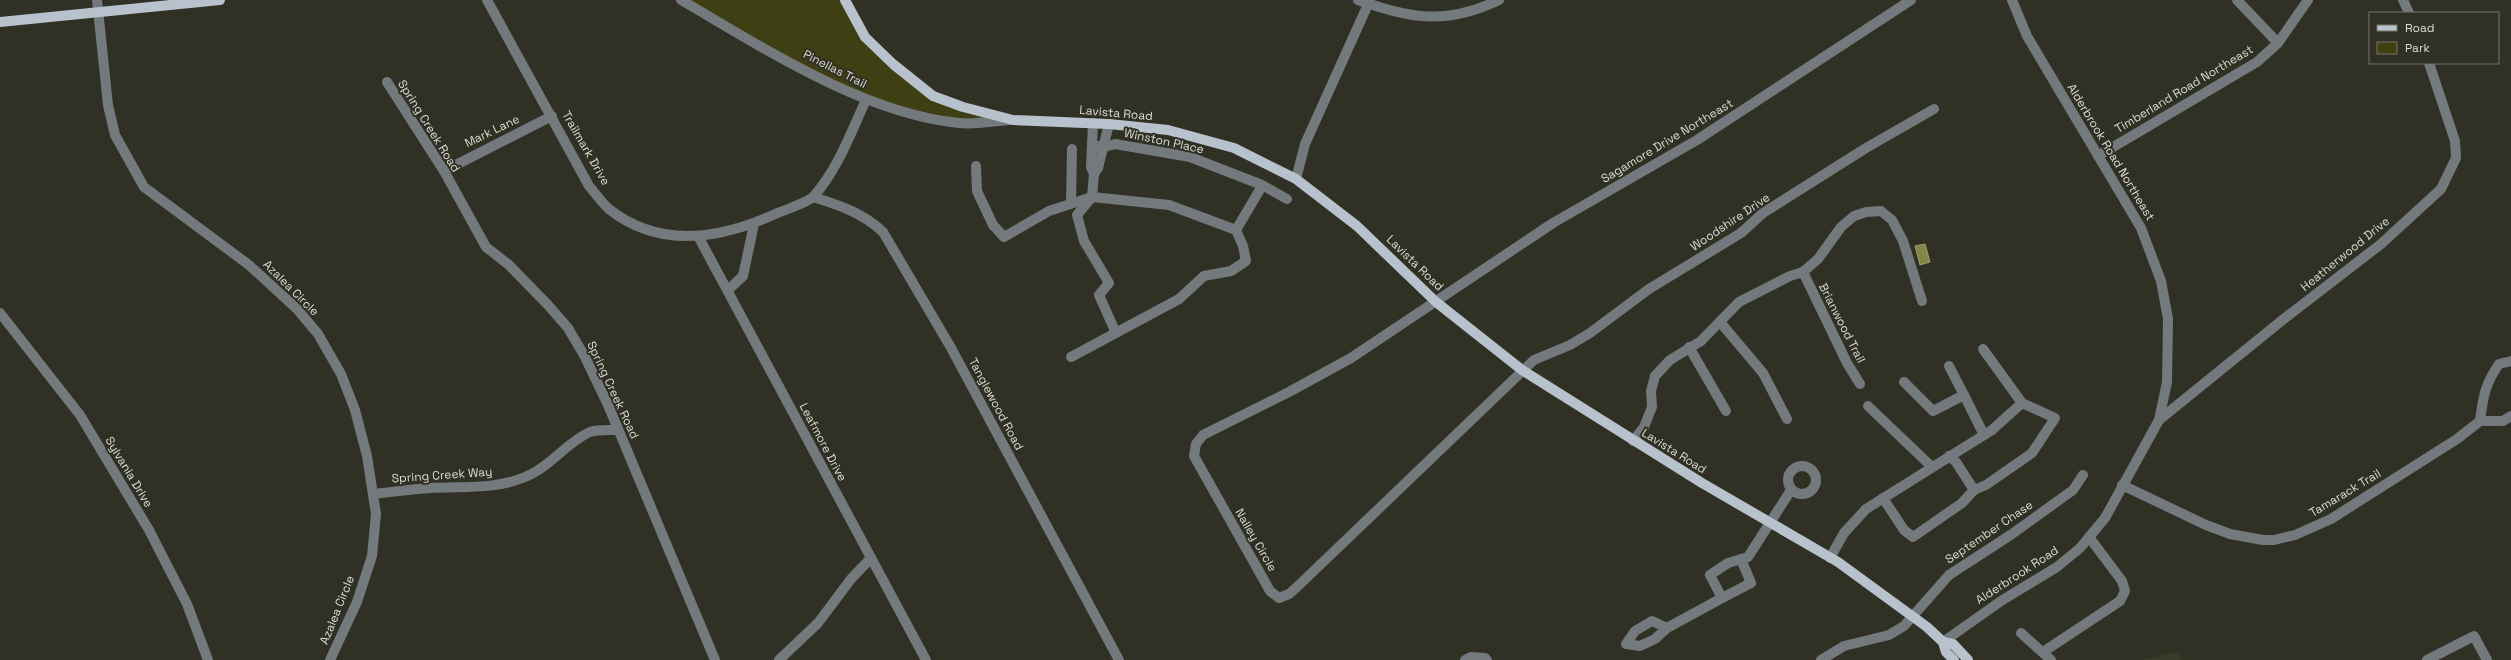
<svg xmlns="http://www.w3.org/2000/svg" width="2511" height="660" viewBox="0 0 2511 660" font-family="'Space Grotesk',sans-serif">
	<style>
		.built { fill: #393a27 }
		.green { fill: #3e3f12 }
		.water { fill: #838645; stroke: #9da070 }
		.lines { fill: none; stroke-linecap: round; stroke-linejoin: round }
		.minor { stroke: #73797d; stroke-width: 10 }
		.major { stroke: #b7c2cc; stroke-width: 10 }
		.labels { text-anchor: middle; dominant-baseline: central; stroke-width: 4; stroke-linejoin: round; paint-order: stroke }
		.street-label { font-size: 12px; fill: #dbdcd4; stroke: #303124 }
	</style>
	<rect width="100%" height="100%" fill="#303124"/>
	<polygon class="built" points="2178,652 2181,660 2141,660"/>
	<polygon class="green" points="685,0 845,0 865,37 933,96 1013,120 961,123 866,100"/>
	<polygon class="water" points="1925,244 1930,262 1920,265 1915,246"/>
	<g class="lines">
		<g class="minor">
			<polyline points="97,0 108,105 115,135 144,187 249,265 297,309 318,334 341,374 355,410 367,456 376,514 372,556 357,602 330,660"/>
			<path d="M487,0l102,186c7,8 13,17 20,23 50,40 110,30 164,6 10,-5 35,-12 41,-19 24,-27 37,-64 52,-96"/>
			<path d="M681,0c83,48 181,113 278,123 16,2 35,-2 51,-3"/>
			<path d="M1358,0c53,19 89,25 141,0"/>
			<polyline points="1911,0 1697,140 1553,223 1351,358 1289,392 1203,435 1196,444 1194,456 1270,591 1279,598 1289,594 1298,586 1534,360 1570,345 1590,333 1649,289 1741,233 1763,213 1866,148 1934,109"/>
			<polyline points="2237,0 2278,43"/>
			<polyline points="2403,0 2409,13"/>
			<polyline points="387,82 444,171 486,247 509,265 548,305 568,328 585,357 608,405 715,660"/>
			<polyline points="1093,123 1091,167 1094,174 1092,197 1077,215 1084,241 1109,283 1099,295 1116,333"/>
			<polyline points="1092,145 1104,147 1115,144 1190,157 1262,185 1287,199"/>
			<polyline points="2098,156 2257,62 2278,43 2308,0"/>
			<polyline points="976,166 977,191 993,225 1004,237 1049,211 1092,197 1169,205 1236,230 1243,246 1246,261 1231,271 1204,276 1179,299 1071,357"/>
			<polyline points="444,171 552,116"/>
			<polyline points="1094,174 1098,168 1109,124"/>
			<polyline points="1296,179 1305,144 1370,0"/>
			<path d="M813,197c26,8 50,16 70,35l67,114 169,314"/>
			<polyline points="1071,202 1072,149"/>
			<polyline points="1236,230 1262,186"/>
			<polyline points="698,236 926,660"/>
			<polyline points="1803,272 1847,363 1860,384"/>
			<polyline points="728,290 743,276 754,224"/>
			<polyline points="0,313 80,415 149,530 187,604 208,660"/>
			<polyline points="1720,322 1763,373 1787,419"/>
			<polyline points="1689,347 1726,411"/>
			<polyline points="1983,349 2022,403"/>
			<polyline points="1949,366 1964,395"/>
			<polyline points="1904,382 1933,411 1964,395 1984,435"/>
			<polyline points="1868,406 1932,467"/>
			<polyline points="2159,420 2285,318 2381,244 2441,189 2456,158 2455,141 2429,63"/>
			<path d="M2480,421c3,-24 5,-37 19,-57l12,-3"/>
			<polyline points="1633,441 1644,427 1652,407 1651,391 1655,376 1670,360 1701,341 1739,302 1790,276 1803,272 1818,259 1841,227 1854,216 1866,212 1881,211 1892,220 1903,241 1922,301"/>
			<circle cx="1802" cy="480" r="14"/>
			<polyline points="2122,485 2206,525 2230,534 2263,540 2274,540 2295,535 2331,519 2457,439 2480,421 2503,421 2511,416"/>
			<path d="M373,494c19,-2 39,-5 58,-6 32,-2 63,2 94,-11 25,-10 42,-35 65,-45 8,-3 19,-2 28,-2"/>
			<polyline points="1883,498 1904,530 1913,537 1962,503 1974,490"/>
			<polyline points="1830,558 1844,533 1866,509 1992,430 2022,403 2055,418 2032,453 1986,485 1974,490 1956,462 1949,456"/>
			<polyline points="1722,598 1751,583 1741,559"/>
			<polyline points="1667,628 1652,621 1635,631 1626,644 1640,646 1655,639 1667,628 1722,598 1710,575 1728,563 1748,557 1791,490"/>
			<polyline points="2021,633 2051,660"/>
			<polyline points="1943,642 2001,601 2057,567 2080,548 2105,518 2159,420 2167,382 2168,319 2161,281 2141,228 2027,36 2012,0"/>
			<polyline points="2043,652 2120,601 2125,591 2122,581 2089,537"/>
			<polyline points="779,660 818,623 851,579 871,558"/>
			<polyline points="1465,660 1471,657 1485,658 1487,660"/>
			<polyline points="1821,660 1844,646 1889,635 1904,626 1949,575 2012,534 2073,490 2083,475"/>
			<polyline points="2427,660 2474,636 2487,660"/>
		</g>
		<g class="major">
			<polyline points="845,0 865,37 893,64 933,96 963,107 1013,120 1109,124 1168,130 1234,148 1296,179 1357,226 1436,302 1522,370 1702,483 1838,562 1927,627 1943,642 1946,652 1954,660"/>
			<polyline points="0,22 220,0"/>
			<polyline points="1943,642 1953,644 1968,660"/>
		</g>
	</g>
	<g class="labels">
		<g class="street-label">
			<text transform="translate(835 69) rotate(27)">Pinellas Trail</text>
			<text transform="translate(2184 89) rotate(-31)">Timberland Road Northeast</text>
			<text transform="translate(1116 113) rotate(5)">Lavista Road</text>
			<text transform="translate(429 126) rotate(58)">Spring Creek Road</text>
			<text transform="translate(492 131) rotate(-26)">Mark Lane</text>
			<text transform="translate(1164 141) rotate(12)">Winston Place</text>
			<text transform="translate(1667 141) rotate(-31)">Sagamore Drive Northeast</text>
			<text transform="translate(586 148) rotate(60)">Trailmark Drive</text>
			<text transform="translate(2111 152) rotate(59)">Alderbrook Road Northeast</text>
			<text transform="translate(1730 222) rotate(-34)">Woodshire Drive</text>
			<text transform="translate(2345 254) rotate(-39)">Heatherwood Drive</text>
			<text transform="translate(1415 263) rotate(44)">Lavista Road</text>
			<text transform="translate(291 288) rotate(45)">Azalea Circle</text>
			<text transform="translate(1842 323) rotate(63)">Brianwood Trail</text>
			<text transform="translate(613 390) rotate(65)">Spring Creek Road</text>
			<text transform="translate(996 404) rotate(62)">Tanglewood Road</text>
			<text transform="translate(823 442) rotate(62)">Leafmore Drive</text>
			<text transform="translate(1674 451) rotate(32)">Lavista Road</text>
			<text transform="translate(129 472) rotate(59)">Sylvania Drive</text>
			<text transform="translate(442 475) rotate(-4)">Spring Creek Way</text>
			<text transform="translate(2345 493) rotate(-31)">Tamarack Trail</text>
			<text transform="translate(1989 532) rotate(-34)">September Chase</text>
			<text transform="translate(1256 540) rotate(60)">Nalley Circle</text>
			<text transform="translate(2017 575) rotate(-33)">Alderbrook Road</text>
			<text transform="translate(337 610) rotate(-68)">Azalea Circle</text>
		</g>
	</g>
	<rect x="2369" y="12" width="130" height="52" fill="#303124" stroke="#74756a"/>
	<rect x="2377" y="25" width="20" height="6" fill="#b7c2cc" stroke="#74756a"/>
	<text x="2405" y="32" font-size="12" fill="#dbdcd4">Road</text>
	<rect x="2377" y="42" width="20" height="12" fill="#3e3f12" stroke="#74756a"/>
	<text x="2405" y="52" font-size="12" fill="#dbdcd4">Park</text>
</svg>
